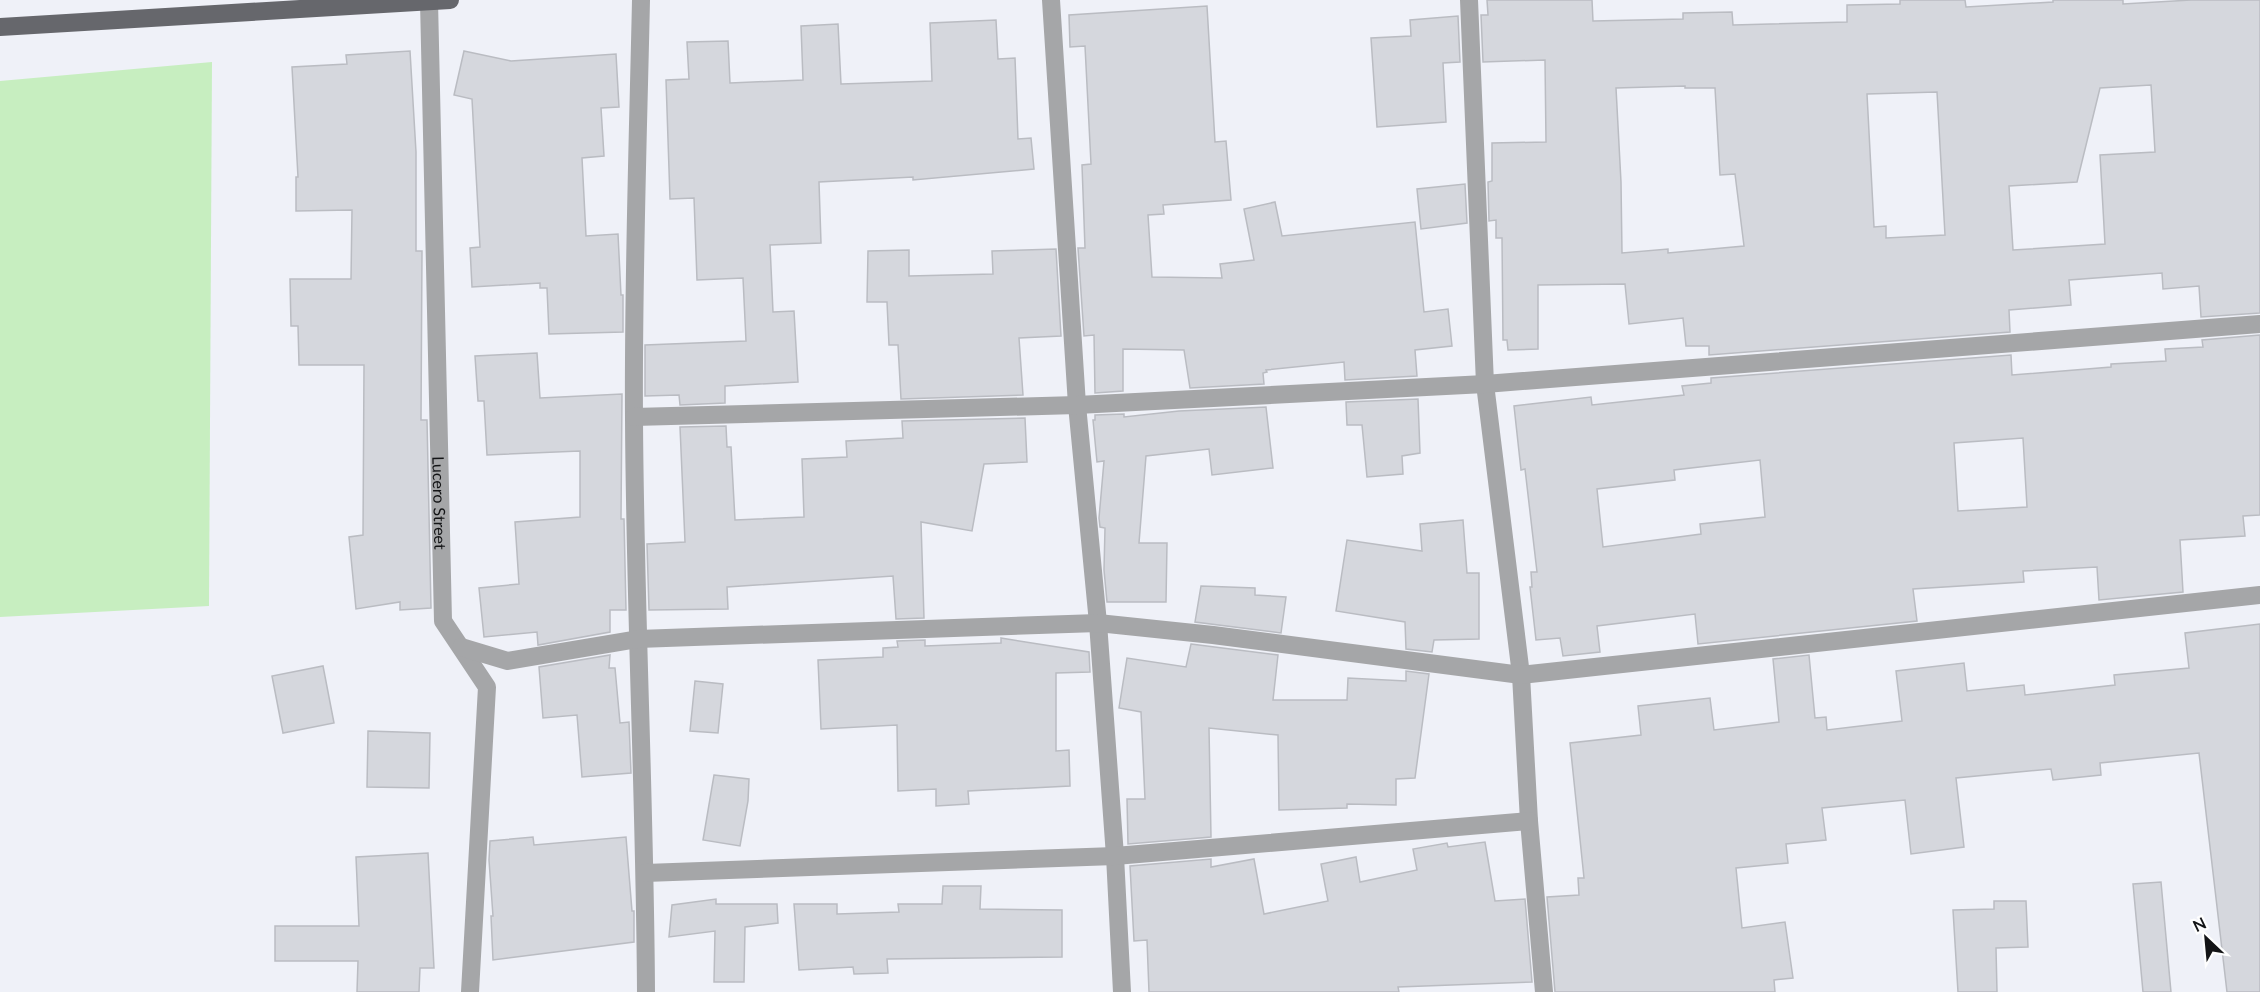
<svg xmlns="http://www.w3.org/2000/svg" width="2260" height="992" viewBox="0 0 2260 992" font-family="Lato,sans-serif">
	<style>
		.green { fill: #c7eec0 }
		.building { fill: #d5d7dd; stroke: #babcc2; stroke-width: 1.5; fill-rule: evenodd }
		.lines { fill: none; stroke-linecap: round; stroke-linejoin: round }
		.minor { stroke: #a5a6a8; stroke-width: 18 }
		.primary { stroke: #66676c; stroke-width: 18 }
		.labels { text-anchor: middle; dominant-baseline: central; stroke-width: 5; stroke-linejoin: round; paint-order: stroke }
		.street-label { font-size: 16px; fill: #131416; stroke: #fefefe }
	</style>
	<rect width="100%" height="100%" fill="#eff1f8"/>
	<polygon class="green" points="212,62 209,606 0,617 0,81"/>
	<g class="building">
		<path d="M1487,0h105l1,21 90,-2v-6l49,-1 1,13 114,-3v-17l53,-1v-4h65l1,7 87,-5v-2h70v4l68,-4h69v313l-59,4 -2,-31 -36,3 -1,-16 -93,7 2,25 -62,5 1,22 -301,23v-9h-23l-3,-28 -54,6 -4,-40 -87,1v64l-30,1 -1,-10h-4l-1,-102h-6v-18l-7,1 -1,-39 4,-1v-38l54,-1 -1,-82 -62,2 -2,-47h7zM2151,85l4,67 -55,3 5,89 -92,6 -4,-64 68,-4 23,-94zM1685,86v2h30l5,87 15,-1 9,72 -76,7v-4l-46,4 -1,-71 -5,-94zM1937,92l8,143 -59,3v-12l-12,1 -7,-133z"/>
		<polygon points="1207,6 1215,142 1226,141 1231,200 1163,205 1164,214 1148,215 1152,277 1222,278 1220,264 1254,260 1244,209 1275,202 1282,236 1415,222 1424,312 1448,309 1452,346 1415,350 1417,376 1345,380 1344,362 1266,370 1267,372 1263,373 1264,384 1190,388 1184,350 1123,349 1123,391 1095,393 1094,335 1084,336 1078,248 1085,248 1082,165 1091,164 1085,46 1070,47 1069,15"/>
		<polygon points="1458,16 1460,62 1443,63 1446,122 1377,127 1371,38 1411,36 1410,20"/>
		<polygon points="996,20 998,59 1015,58 1018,139 1031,138 1034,169 913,180 913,177 819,182 821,243 770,245 773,312 794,311 798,382 725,386 725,403 680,405 679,395 645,396 645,345 746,341 743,278 697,280 694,198 670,199 666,80 689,79 687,42 728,41 730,83 803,80 801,26 838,24 841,84 932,81 930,23"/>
		<polygon points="410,51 416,152 416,251 422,251 421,420 427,420 431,608 400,610 400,602 356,609 349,537 363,535 364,365 299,365 298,326 291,326 290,279 351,279 352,210 296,211 296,177 298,177 292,67 347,64 346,55"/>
		<polygon points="464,51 511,61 616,54 619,107 601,108 604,156 582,158 586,236 618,234 621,295 623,295 623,332 549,334 547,288 540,288 540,283 472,287 470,248 480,247 472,99 454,95"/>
		<polygon points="1465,184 1467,223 1421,229 1417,189"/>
		<polygon points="1056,249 1061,336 1019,338 1023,395 901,399 898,345 889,345 887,302 867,302 868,251 909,250 909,276 993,274 992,251"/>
		<path d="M2260,335v180l-17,1 2,20 -65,4 3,52 -84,8 -2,-33 -74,4 1,11 -111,7 4,32 -219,23 -3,-30 -98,12 3,26 -37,4 -3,-18 -24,2 -6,-53h2l-1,-15h6l-12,-103 -4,1 -7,-64 77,-9 1,8 92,-10 -2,-9 29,-3v-5l300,-23 1,20 99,-8v-3l55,-3 -1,-12 38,-2 -1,-7zM2023,438l4,69 -69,4 -4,-68zM1760,460l5,57 -65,7 1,10 -98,13 -6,-58 78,-9 -1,-10z"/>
		<polygon points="537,353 540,398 622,394 621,519 624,519 626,610 610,610 610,632 538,645 537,632 484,637 479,588 519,584 515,522 580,517 580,451 487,455 484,401 478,401 475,356"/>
		<polygon points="1418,399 1420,453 1402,456 1403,474 1367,477 1362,425 1347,425 1346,402"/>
		<polygon points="1266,407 1273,468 1212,475 1209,449 1146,456 1139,543 1167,543 1166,602 1107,602 1104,570 1105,528 1100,527 1099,518 1104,461 1097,462 1093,420 1095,420 1095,415 1124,414 1124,417 1179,411"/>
		<polygon points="1025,418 1027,462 984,464 972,531 921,522 924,618 896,619 893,576 727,587 728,609 649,610 647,544 685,542 680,427 726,426 727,447 731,447 735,520 804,517 802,459 847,457 846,441 903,438 902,421"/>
		<polygon points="1463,520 1467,573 1479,573 1479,639 1434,640 1432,652 1406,649 1405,622 1336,611 1347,540 1422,551 1420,524"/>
		<polygon points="1201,586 1255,588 1255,595 1286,597 1281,633 1195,622"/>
		<polygon points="2260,624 2260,992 2227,992 2199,753 2100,763 2101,775 2053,780 2051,769 1956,778 1964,847 1911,854 1905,800 1822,808 1826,840 1786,844 1788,863 1736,868 1742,928 1785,922 1793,978 1774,980 1775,992 1555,992 1547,897 1579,895 1578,878 1584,878 1570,743 1641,735 1638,706 1710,698 1714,730 1779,722 1773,659 1809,655 1815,718 1826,717 1827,730 1902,721 1896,671 1964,663 1967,691 2024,685 2025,695 2115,685 2114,675 2189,668 2185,633"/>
		<polygon points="1001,638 1089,652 1090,672 1056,673 1056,751 1069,750 1070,786 968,791 969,804 936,806 936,789 898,791 897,725 821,729 818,660 883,657 883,648 898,647 897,641 925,640 925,646 1001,643"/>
		<polygon points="1191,644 1278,655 1273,700 1347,700 1348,678 1406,681 1406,671 1429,674 1415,778 1396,779 1396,805 1347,804 1347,808 1279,810 1278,735 1209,728 1211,837 1128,844 1127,799 1145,799 1141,712 1119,708 1127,658 1186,667"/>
		<polygon points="610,655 609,668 615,668 620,723 629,722 631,773 582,777 577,715 543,718 539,667"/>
		<polygon points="323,666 334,723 283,733 272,676"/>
		<polygon points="695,681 723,684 718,733 690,731"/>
		<polygon points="368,731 430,733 429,788 367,787"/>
		<polygon points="714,775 749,779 748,801 740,846 703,840"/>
		<polygon points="533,837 534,845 626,837 632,911 634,911 634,942 493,960 491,916 493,916 489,860 490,841"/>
		<polygon points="1485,842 1495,901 1525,899 1532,982 1398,987 1399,992 1149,992 1147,940 1134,941 1130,866 1211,859 1211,867 1254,859 1264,914 1328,901 1321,864 1356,857 1360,882 1417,870 1413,849 1447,843 1448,847"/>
		<polygon points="428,853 434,968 420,968 419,992 357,992 358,961 275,961 275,926 359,926 356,857"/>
		<polygon points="2161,882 2171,992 2143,992 2133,884"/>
		<polygon points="943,886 981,886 980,909 1062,910 1062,957 887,959 888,973 854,974 853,967 799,970 794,904 837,904 837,914 899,912 898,904 942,904"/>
		<polygon points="716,899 716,904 777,904 778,923 745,927 744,982 714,982 715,931 669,937 672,905"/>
		<polygon points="1994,901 2026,901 2028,947 1996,948 1997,992 1958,992 1953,910 1994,909"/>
	</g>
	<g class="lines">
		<g class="minor">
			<path d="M641,0c-3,139 -8,279 -7,419 1,191 11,382 12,573"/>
			<polyline points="1051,0 1077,405 1098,623 1115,856 1122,992"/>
			<polyline points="1469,0 1485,384 1521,675 1529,821 1544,992"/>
			<path id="s1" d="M429,1l14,620 44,66 -17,305"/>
			<polyline points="634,417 1077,405 1485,384 2260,324"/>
			<polyline points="461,647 508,661 638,639 1098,623 1213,635 1521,675 2260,595"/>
			<polyline points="645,873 1115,856 1529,821"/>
		</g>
		<polyline class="primary" points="0,27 450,0"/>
	</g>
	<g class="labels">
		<g class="street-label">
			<text stroke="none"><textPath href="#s1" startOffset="502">Lucero Street</textPath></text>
		</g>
	</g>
	<g transform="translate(2206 938) rotate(334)" stroke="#fefefe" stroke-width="4.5" paint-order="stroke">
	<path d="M0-4.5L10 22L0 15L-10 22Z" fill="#131416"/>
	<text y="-9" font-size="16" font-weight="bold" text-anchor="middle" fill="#131416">N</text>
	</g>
</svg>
